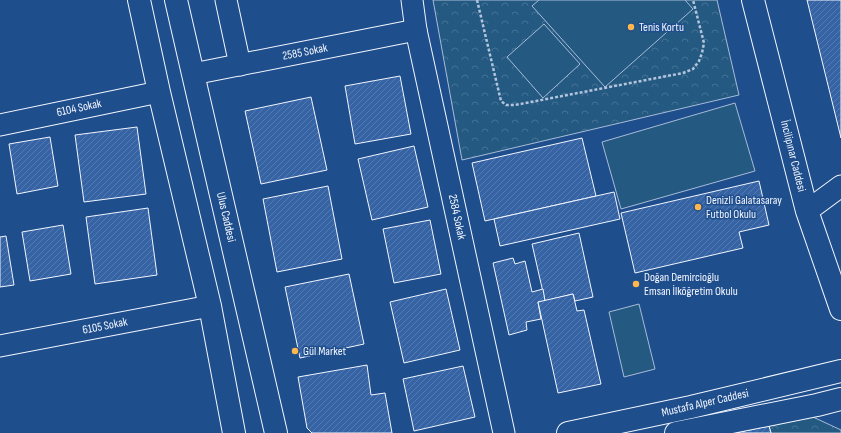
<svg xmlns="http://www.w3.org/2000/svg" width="841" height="433" viewBox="0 0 841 433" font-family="'Sofia Sans Condensed',sans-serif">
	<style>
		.forest { fill: url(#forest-crowns); stroke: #a8bbd7 }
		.pitch { fill: #245a82; stroke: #a8bbd7 }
		.building { fill: url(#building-hatch); stroke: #f2f6ff }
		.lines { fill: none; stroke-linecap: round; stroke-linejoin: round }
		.minor-casing { stroke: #f2f6ff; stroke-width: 23 }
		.major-casing { stroke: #f2f6ff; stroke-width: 24 }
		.path { stroke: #b3c4dc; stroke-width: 2.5; stroke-dasharray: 3 2; stroke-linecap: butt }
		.minor { stroke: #1f4e8c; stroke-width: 21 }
		.major { stroke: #1f4e8c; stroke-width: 22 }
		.poi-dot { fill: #ffb74d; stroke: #1f4e8c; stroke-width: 1.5 }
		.labels { text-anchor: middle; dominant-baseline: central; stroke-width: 3; stroke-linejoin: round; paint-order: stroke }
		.poi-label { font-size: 12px; fill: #f2f6ff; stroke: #1f4e8c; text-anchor: start }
		.street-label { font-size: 12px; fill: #f2f6ff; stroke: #1f4e8c }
	</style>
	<defs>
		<pattern id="forest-crowns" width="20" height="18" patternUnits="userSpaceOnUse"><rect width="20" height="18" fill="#245a82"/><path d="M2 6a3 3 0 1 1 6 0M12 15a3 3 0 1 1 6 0" fill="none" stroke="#447295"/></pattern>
		<pattern id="building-hatch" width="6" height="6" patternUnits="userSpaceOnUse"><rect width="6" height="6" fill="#3563a3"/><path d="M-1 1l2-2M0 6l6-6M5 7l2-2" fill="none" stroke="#537ab1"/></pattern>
	</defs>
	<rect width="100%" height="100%" fill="#1f4e8c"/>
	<g class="forest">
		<polygon points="433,0 717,0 739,95 462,160"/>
		<polygon points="813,417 841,430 841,433 771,433 769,426"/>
	</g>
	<g class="pitch">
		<polygon points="539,0 685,0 693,9 605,87 532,6"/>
		<polygon points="544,24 580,64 543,98 507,57"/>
		<polygon points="735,103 755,171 621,209 602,142"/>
		<polygon points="639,304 655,369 624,377 609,312"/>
	</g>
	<g class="building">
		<polygon points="807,0 841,0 841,138"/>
		<polygon points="400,76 411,134 355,144 345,86"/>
		<polygon points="311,97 327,170 261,184 245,111"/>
		<polygon points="137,127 146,194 84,202 75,135"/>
		<polygon points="50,137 58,186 17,194 9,144"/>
		<polygon points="582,138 596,196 485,221 472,163"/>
		<polygon points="414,146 428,207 372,220 358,159"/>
		<polygon points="759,181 769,225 739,232 743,248 635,273 621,213"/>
		<polygon points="328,186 342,259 277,272 263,199"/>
		<polygon points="614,192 620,219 500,246 494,219"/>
		<polygon points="148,208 157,275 95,284 86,217"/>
		<polygon points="430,220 441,274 394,283 383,229"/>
		<polygon points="63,225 71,274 30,281 22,232"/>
		<polygon points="579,233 593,297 575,301 573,294 545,301 532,244"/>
		<polygon points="6,236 14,285 0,287 0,237"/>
		<polygon points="513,258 515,264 525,261 532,292 543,289 545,301 538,302 541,319 526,322 527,330 509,335 493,263"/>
		<polygon points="349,274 364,344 300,358 285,287"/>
		<polygon points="446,289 460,350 404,363 390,302"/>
		<polygon points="573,294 577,311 584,310 601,384 558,393 538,302"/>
		<polygon points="367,365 371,395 385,393 392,433 312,433 307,428 298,377"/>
		<polygon points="463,366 475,417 414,431 403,379"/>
		<polygon points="769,426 771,433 734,433"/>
	</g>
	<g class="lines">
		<defs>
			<g id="minor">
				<polyline points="226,0 240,65"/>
				<polyline points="412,0 416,30 504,433"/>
				<polyline points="193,74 416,30"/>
				<polyline points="0,125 159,92"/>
				<polyline points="807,211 841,186"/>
				<polyline points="0,346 210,306"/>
			</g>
			<g id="major">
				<polyline points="139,0 159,92 210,306 234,433"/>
				<polyline points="176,0 193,74 276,433"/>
				<polyline points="753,0 807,211 841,309"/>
				<polyline points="568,433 691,407 841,371"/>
				<polyline points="676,433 817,405 841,399"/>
			</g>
		</defs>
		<use href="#minor" class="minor-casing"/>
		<use href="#major" class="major-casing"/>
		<polyline class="path" points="477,0 501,101 506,105 515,105 683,73 693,69 699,61 702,53 704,43 693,0"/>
		<use href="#minor" class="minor"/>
		<use href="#major" class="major"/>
	</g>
	<g class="poi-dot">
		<circle cx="631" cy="27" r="4"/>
		<circle cx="698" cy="207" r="4"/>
		<circle cx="636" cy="284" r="4"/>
		<circle cx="295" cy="351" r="4"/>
	</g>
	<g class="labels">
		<g class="poi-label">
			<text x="639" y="27">Tenis Kortu</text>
			<text x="706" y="200">Denizli Galatasaray<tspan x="706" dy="14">Futbol Okulu</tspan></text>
			<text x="644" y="277">Doğan Demircioğlu<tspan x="644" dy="14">Emsan İlköğretim Okulu</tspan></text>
			<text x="303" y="351">Gül Market</text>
		</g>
		<g class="street-label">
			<text transform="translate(305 52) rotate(-11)">2585 Sokak</text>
			<text transform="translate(79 108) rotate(-12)">6104 Sokak</text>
			<text transform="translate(793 156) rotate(76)">İncilipınar Caddesi</text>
			<text transform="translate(226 217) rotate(77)">Ulus Caddesi</text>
			<text transform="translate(457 217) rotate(78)">2584 Sokak</text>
			<text transform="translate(105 326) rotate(-11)">6105 Sokak</text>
			<text transform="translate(705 403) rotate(-13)">Mustafa Alper Caddesi</text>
		</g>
	</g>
</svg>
